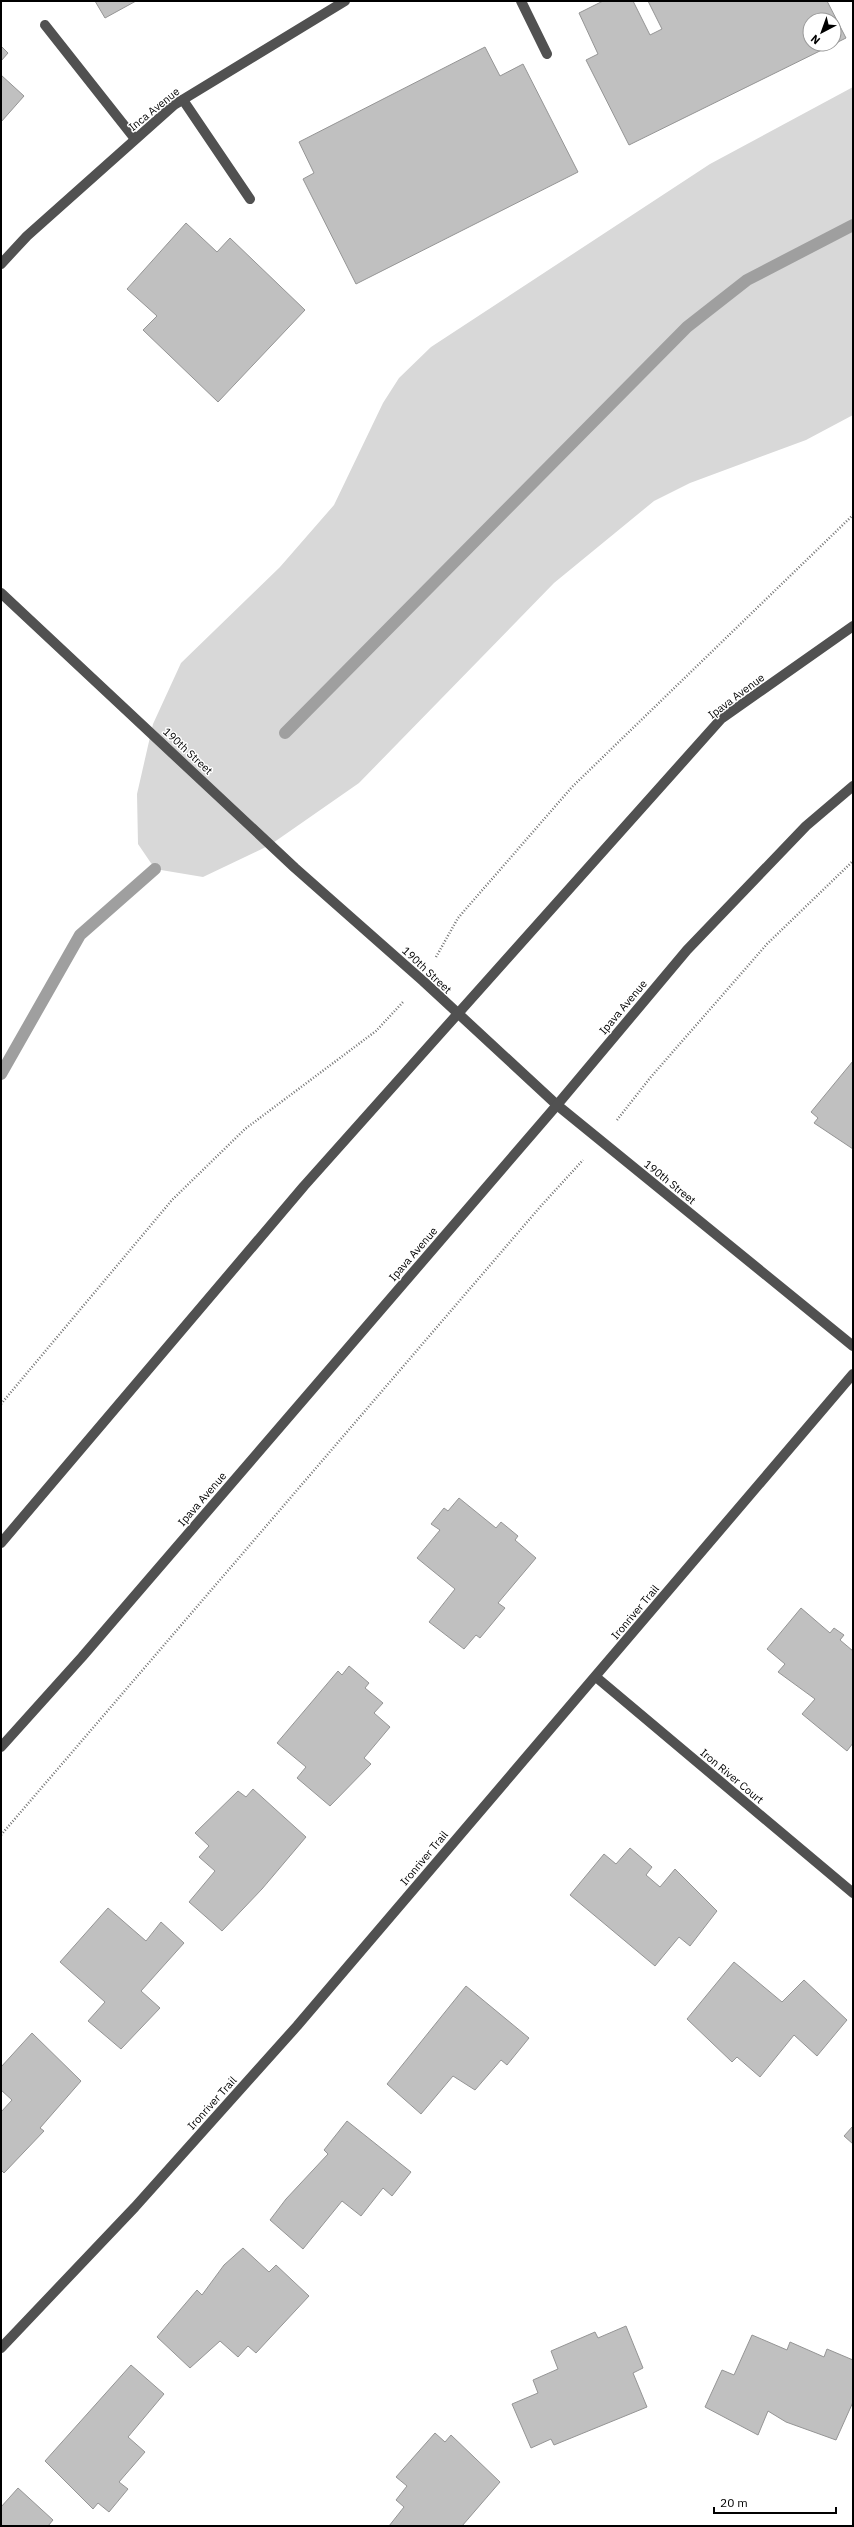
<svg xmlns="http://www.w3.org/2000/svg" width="854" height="2527" viewBox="0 0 854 2527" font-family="'IBM Plex Sans',sans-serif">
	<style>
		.green { fill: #d8d8d8 }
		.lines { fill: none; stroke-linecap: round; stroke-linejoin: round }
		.stream { stroke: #9f9f9f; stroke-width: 12 }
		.building { fill: #c0c0c0; stroke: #959595 }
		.path { stroke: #737373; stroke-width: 2.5; stroke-dasharray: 1 2; stroke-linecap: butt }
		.minor { stroke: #515151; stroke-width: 10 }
		.labels { text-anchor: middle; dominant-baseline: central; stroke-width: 3; stroke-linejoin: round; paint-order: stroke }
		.street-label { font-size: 11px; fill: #000; stroke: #fff }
	</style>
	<rect width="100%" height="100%" fill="#fff"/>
	<polygon class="green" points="853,87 853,415 806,440 690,483 654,501 554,583 359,783 270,845 203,877 155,869 138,844 137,794 153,724 181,663 280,567 334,505 383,403 399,378 431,347 710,164"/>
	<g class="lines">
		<g class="stream">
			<polyline points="285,733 687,327 747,280 853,225"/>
			<polyline points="1,1074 80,935 155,869"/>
		</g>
	</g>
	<g class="building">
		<polygon points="95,1 136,1 105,18"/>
		<polygon points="603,1 633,1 650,35 662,29 648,1 827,1 846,38 834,44 834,20 810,20 810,44 834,44 629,145 586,60 598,54 579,13"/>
		<polygon points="1,46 8,53 1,61"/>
		<polygon points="485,47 500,76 523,64 578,172 356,284 303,179 314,173 299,142"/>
		<polygon points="1,75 24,96 1,122"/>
		<polygon points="186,223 217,252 230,238 305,310 218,402 143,330 157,316 127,289"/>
		<polygon points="853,1061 853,1149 814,1123 818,1118 811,1112"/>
		<polygon points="459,1498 496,1528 501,1522 518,1536 515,1540 536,1558 498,1603 505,1608 480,1638 476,1635 464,1649 429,1622 455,1589 417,1558 440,1530 431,1524 444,1508 448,1511"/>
		<polygon points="801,1608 830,1633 834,1628 844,1635 840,1640 853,1651 853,1743 847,1751 802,1714 815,1699 778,1672 785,1664 767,1649"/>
		<polygon points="349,1666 369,1683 365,1688 383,1703 374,1713 390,1727 364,1758 371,1764 330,1806 297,1778 306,1767 277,1743 338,1671 342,1675"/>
		<polygon points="253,1789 306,1837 262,1889 222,1931 189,1902 215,1871 199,1857 209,1846 195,1833 238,1791 246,1797"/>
		<polygon points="630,1848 652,1867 646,1875 660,1887 675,1869 717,1911 690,1946 679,1937 655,1966 570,1895 604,1854 616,1864"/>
		<polygon points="108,1908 146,1941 161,1922 184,1943 141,1991 160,2008 121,2049 88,2021 105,2002 60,1962"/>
		<polygon points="734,1962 782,2002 804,1980 847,2020 817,2056 794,2035 760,2077 737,2057 732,2062 687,2019"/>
		<polygon points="466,1986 529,2038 507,2065 501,2060 475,2090 453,2076 421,2114 387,2084"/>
		<polygon points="32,2033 81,2081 40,2128 44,2131 4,2173 1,2170 1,2112 12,2100 1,2090 1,2067"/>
		<polygon points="347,2121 411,2172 392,2196 383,2188 361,2216 342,2201 303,2249 270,2220 286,2199 328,2154 324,2150"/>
		<polygon points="853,2126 853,2144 844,2136"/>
		<polygon points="243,2248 269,2272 276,2265 309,2296 256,2353 248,2346 238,2357 220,2341 190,2368 157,2337 197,2290 202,2295 224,2265"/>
		<polygon points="626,2326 643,2368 633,2373 647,2407 554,2445 551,2439 531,2448 512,2404 538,2393 533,2380 558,2369 551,2351 595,2332 598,2338"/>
		<polygon points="752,2335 787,2350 790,2342 824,2357 827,2349 853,2360 853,2402 836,2440 786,2422 768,2411 758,2435 705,2407 722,2370 734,2375"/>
		<polygon points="131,2365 164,2394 128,2437 145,2452 119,2482 128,2489 109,2512 98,2503 93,2509 45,2461"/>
		<polygon points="435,2433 445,2442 451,2435 500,2482 462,2526 389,2526 404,2507 396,2500 407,2486 396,2477"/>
		<polygon points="18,2488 53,2520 48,2526 1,2526 1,2507"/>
	</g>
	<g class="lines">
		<g class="path">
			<polyline points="436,957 458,918 572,787 853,515"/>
			<polyline points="617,1120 650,1078 767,944 853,861"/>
			<polyline points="1,1404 172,1200 245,1129 376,1031 404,1001"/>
			<polyline points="1,1835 540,1207 583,1160"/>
		</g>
		<g class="minor">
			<polyline points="521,1 547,54"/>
			<polyline points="45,25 135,139"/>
			<polyline points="183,100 250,199"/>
			<polyline points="1,264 27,236 174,105 345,1"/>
			<polyline points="1,593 295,868 423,981 557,1105 853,1346"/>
			<polyline points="1,1543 304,1186 721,719 853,626"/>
			<polyline points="596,1677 853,1893"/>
			<polyline points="1,1747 82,1657 557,1105 687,950 806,826 853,786"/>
			<polyline points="1,2348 135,2207 297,2026 853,1374"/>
		</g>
	</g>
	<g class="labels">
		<g class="street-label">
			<text transform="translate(154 109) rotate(-39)">Inca Avenue</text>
			<text transform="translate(736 696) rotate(-37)">Ipava Avenue</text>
			<text transform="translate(188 751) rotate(43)">190th Street</text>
			<text transform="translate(427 970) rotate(43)">190th Street</text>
			<text transform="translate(623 1007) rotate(-50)">Ipava Avenue</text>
			<text transform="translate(670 1182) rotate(39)">190th Street</text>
			<text transform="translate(413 1254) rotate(-49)">Ipava Avenue</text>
			<text transform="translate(202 1499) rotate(-49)">Ipava Avenue</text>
			<text transform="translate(635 1612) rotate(-50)">Ironriver Trail</text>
			<text transform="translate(732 1776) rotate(40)">Iron River Court</text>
			<text transform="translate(424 1858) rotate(-50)">Ironriver Trail</text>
			<text transform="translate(212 2103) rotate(-48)">Ironriver Trail</text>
		</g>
	</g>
	<rect width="854" height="2527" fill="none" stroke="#000000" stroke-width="4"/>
	<g transform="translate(822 32) rotate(221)"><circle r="19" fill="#ffffff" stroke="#999999"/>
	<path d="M0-3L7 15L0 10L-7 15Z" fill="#000000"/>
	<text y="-6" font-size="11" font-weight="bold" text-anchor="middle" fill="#000000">N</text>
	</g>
	<path d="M714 2507v6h122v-6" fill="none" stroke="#000000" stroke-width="2"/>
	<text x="720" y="2507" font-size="12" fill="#000000" stroke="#ffffff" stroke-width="3" paint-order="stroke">20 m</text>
</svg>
